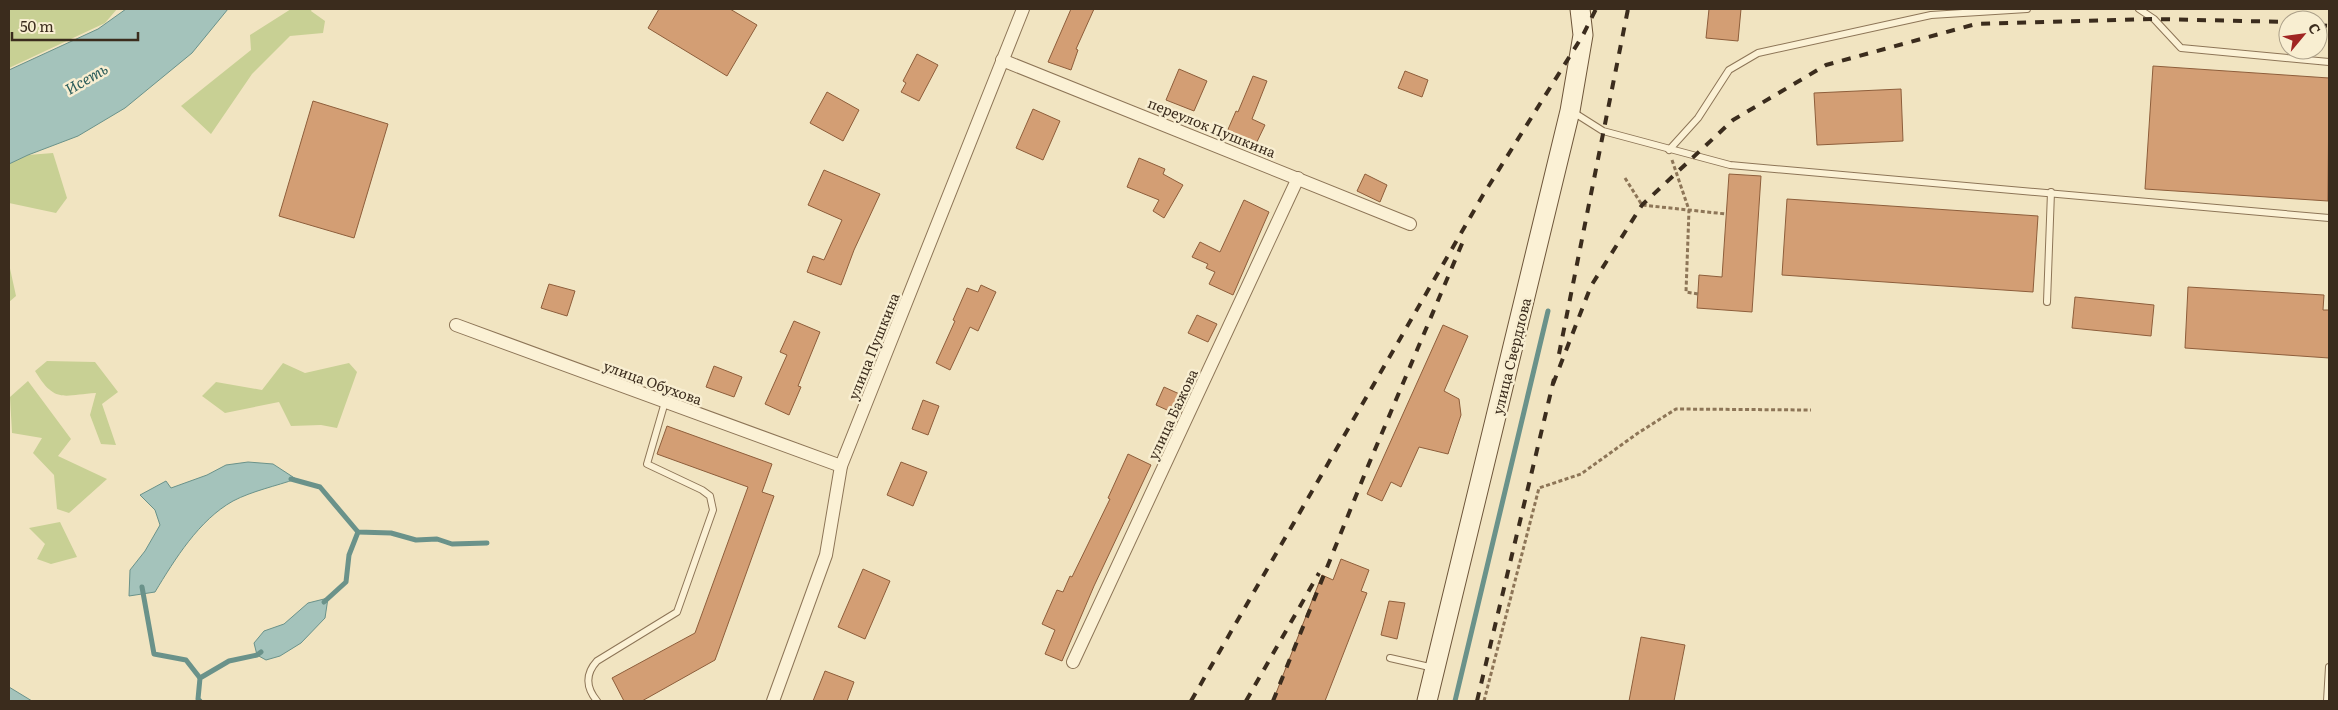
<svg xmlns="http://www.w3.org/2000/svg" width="2338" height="710" viewBox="0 0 2338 710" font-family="Literata,serif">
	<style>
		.green { fill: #c8d094 }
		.water { fill: #a4c3bb; stroke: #6a928a }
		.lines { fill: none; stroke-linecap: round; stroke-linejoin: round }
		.stream { stroke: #6a928a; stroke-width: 5 }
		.building { fill: #d39e74; stroke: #8e5e3b }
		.service-casing { stroke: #8d7557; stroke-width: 8 }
		.minor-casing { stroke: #8d7557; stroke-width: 14 }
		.secondary-casing { stroke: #6e563a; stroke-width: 21 }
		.path { stroke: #8d7557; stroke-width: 3; stroke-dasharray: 4 2.5; stroke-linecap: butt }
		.service { stroke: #fbf1d5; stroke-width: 6 }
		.minor { stroke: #fbf1d5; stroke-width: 12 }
		.secondary { stroke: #fbf1d5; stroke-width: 19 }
		.rail { stroke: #3b2c1d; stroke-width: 4; stroke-dasharray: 9 9; stroke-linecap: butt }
		.labels { text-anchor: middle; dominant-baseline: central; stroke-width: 5; stroke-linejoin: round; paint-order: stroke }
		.street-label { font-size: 14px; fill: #3b2c1d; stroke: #f8eed1 }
		.water-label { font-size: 15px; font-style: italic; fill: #2b5c5a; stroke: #f8eed1 }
	</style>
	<rect width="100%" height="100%" fill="#f1e4c1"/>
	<g class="green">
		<polygon points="9,9 117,9 105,23 9,68"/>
		<polygon points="291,9 312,9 311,11 325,21 323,33 290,36 252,74 211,134 181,106 251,50 250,35"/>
		<polygon points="53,153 67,198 56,213 9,203 9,164 28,155"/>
		<polygon points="9,264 16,296 9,302"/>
		<path d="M47,361l48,1 23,30 -16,12 14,41 -15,-1 -11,-29 6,-22c-33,2 -41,11 -61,-22z"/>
		<polygon points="283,363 305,373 349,363 357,372 337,428 321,425 291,426 279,402 225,413 202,396 216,382 262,390"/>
		<polygon points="28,381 71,439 58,456 107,479 69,513 57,509 54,475 33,453 42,438 12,433 10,397"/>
		<polygon points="60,522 77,557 51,564 37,559 45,544 29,528"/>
	</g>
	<g class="water">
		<polygon points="126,9 228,9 192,53 125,108 78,136 28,155 9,164 9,70 98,29"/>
		<path d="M248,462l25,2 23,15c-20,7 -44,12 -63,22 -34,19 -58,58 -78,91l-26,4 1,-26 15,-19 15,-26 -5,-15 -15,-15 26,-14 5,7 36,-13 19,-10z"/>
		<polygon points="328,598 325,618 301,643 280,656 266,660 257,655 254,643 264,631 284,624 308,603"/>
		<polygon points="9,687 32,701 9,701"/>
	</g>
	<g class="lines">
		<g class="stream">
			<polyline points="291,479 320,487 358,532 391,533 416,540 437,539 452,544 487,543"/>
			<polyline points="142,587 154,654 186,660 200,678"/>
			<polyline points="324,602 346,582 349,555 358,532"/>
			<polyline points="200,701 198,699 200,678 229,661 257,655 261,652"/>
			<polyline points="1455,701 1548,311"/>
		</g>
	</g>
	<g class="building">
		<polygon points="659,9 730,9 757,25 727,76 648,28"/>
		<polygon points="1071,9 1094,9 1076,49 1078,50 1071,70 1048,62"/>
		<polygon points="1709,9 1741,9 1738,41 1706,38"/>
		<polygon points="917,54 938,65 919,101 901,92 906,83 903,81"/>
		<polygon points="2153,66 2329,78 2328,201 2145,189"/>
		<polygon points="1179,69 1207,81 1194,111 1166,100"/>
		<polygon points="1405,71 1428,80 1422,97 1398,88"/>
		<polygon points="1253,76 1267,81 1252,119 1265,125 1254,148 1226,134 1236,111 1238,112"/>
		<polygon points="1901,89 1903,141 1817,145 1814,93"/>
		<polygon points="827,92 859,110 843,141 810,123"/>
		<polygon points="313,101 388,124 354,238 279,216"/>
		<polygon points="1033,109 1060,121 1043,160 1016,148"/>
		<polygon points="1139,158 1165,169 1163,174 1183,185 1164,218 1153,211 1159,200 1127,187"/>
		<polygon points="824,170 880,194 854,250 841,285 807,272 813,256 824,260 842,220 808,205"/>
		<polygon points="1365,174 1387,185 1380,202 1357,191"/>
		<polygon points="1729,174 1761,176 1752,312 1697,308 1699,275 1722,277"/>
		<polygon points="1787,199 2038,216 2033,292 1782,275"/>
		<polygon points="1244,200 1269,212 1233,295 1209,284 1215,272 1206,268 1208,264 1192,257 1200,242 1220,252"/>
		<polygon points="549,284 575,291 567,316 541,308"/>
		<polygon points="981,285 996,292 978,331 970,327 950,370 936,363 955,321 953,320 967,288 978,292"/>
		<polygon points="2188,287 2324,295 2323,310 2329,310 2329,358 2185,348"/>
		<polygon points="2075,297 2154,305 2151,336 2072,328"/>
		<polygon points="1197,315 1217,324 1208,342 1188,333"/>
		<polygon points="794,321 820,332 798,386 801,387 789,415 765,404 787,355 780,352"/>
		<polygon points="1443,325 1468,336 1444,391 1459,399 1461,415 1448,454 1419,447 1401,487 1391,482 1382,501 1367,494"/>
		<polygon points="714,366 742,377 734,397 706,387"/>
		<polygon points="1164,387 1186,397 1178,415 1156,405"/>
		<polygon points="923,400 939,406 928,435 912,429"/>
		<polygon points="667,426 772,464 762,492 774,496 715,660 642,701 624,701 612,678 695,633 748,487 657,454"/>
		<polygon points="1128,454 1151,465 1094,586 1062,661 1045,654 1055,630 1042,624 1057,590 1063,592 1070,576 1072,577 1110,499 1108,498"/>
		<polygon points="901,462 927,472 913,506 887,495"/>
		<polygon points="1341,559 1369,570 1361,591 1367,593 1325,701 1273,701 1322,575 1333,580"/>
		<polygon points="863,569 890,581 865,639 838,627"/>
		<polygon points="1389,601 1405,603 1397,639 1381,635"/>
		<polygon points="1641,637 1685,645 1674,701 1629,701"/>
		<polygon points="825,671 854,682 847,701 813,701"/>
	</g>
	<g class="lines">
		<defs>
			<g id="service">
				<polyline points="2139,9 2154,19 2181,48 2329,62"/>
				<polyline points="1573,112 1603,131 1730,165 2329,218"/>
				<polyline points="1669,150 1698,118 1729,70 1758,53 1931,15 2027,9"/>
				<polyline points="2047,302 2051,192"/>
				<polyline points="1390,658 1434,668"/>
				<path d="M597,701c-11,-13 -12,-27 0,-40l80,-49 36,-102 -3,-14 -8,-6 -55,-26 18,-62"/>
				<polyline points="2327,701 2329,667"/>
			</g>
			<g id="minor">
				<polyline points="1002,60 1410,224"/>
				<polyline points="456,325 841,466"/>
				<polyline points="1073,662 1298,178"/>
				<polyline points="773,701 826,555 841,466 1023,9"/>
			</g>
			<polyline id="secondary" points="1427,701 1570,111 1583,35 1580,9"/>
		</defs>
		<use href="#service" class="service-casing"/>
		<use href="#minor" class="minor-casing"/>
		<use href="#secondary" class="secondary-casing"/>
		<g class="path">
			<polyline points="1672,160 1689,210 1686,292 1698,294"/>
			<polyline points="1625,178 1642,205 1726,214"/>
			<polyline points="1484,701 1539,488 1581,474 1638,433 1676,409 1811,410"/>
		</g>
		<use href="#service" class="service"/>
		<use href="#minor" class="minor"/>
		<use href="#secondary" class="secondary"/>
		<g class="rail">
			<polyline points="2318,25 2329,26"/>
			<polyline points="1559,354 1628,9"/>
			<polyline points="1553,384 1591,286 1642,205 1733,120 1826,65 1976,24 2154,19 2288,22"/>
			<polyline points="1191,701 1483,195 1583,35 1596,9"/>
			<polyline points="1246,701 1319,573"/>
			<polyline points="1273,701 1368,466 1464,239"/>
			<polyline points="1477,701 1554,379"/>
		</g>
	</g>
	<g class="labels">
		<g class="street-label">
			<text transform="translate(1212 127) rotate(22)">переулок Пушкина</text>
			<text transform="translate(873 346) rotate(-68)">улица Пушкина</text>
			<text transform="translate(1511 356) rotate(-76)">улица Свердлова</text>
			<text transform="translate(653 382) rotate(20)">улица Обухова</text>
			<text transform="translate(1172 414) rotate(-65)">улица Бажова</text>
		</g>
		<g class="water-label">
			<text transform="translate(86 78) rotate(-30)">Исеть</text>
		</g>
	</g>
	<rect width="2338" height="710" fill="none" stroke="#3b2c1d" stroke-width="20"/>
	<g transform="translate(2303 35) rotate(61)"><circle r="24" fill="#f8eed1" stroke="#aca089"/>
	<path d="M0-4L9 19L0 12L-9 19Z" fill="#a02522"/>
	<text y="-8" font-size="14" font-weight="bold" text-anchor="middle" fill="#3b2c1d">С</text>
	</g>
	<path d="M12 32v8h126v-8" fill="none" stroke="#3b2c1d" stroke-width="2.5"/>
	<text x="20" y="32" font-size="15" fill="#3b2c1d" stroke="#f8eed1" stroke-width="4" paint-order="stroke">50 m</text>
</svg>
